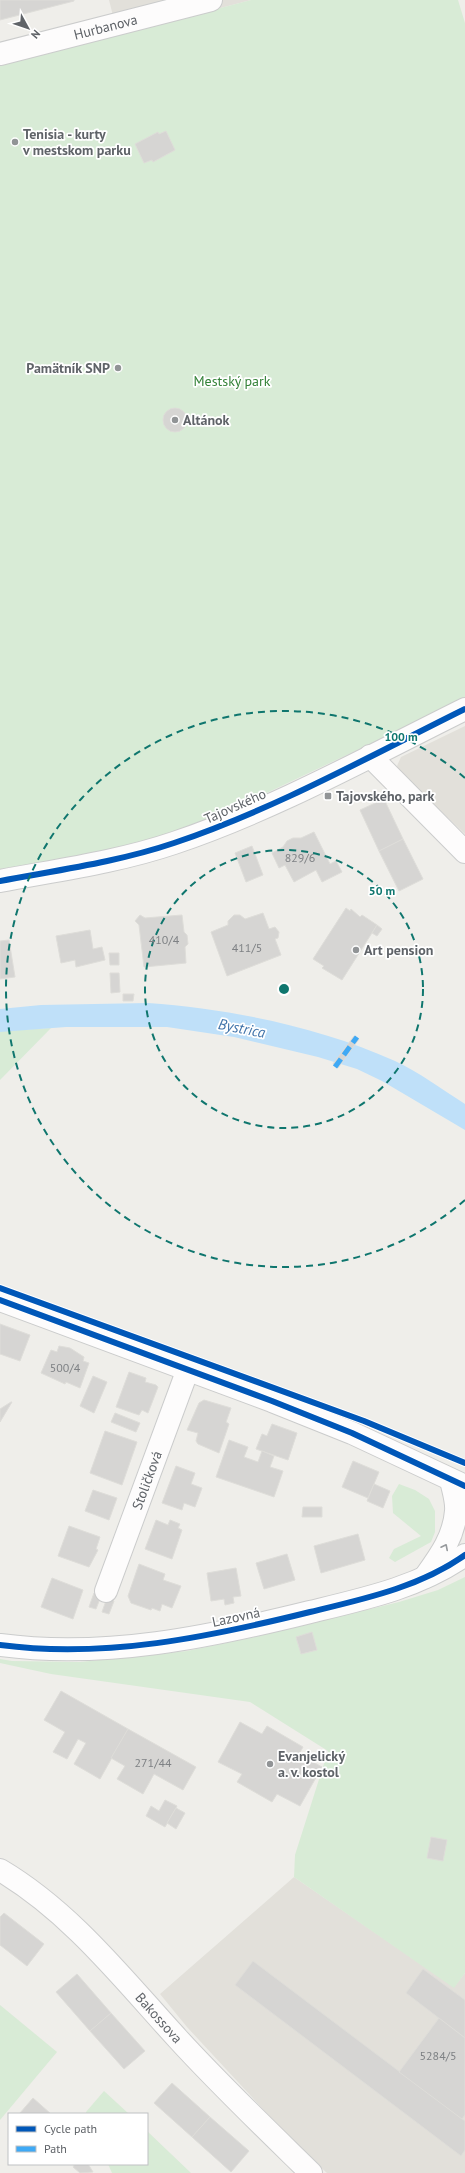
<svg xmlns="http://www.w3.org/2000/svg" width="465" height="2173" viewBox="0 0 465 2173" font-family="'PT Sans',sans-serif">
	<style>
		.education { fill: #e2e0da }
		.green { fill: #d8ebd6 }
		.water { fill: #bfe0f9 }
		.building { fill: #d6d5d3; stroke: #deddd9 }
		.lines { fill: none; stroke-linecap: round; stroke-linejoin: round }
		.minor-casing { stroke: #cbcccc; stroke-width: 24 }
		.minor { stroke: #fdfcfc; stroke-width: 22 }
		.quiet { stroke: #3fa9f5; stroke-width: 5; stroke-dasharray: 10 5; stroke-linecap: butt }
		.cycleway-casing { stroke: #fff; stroke-width: 8 }
		.cycleway { stroke: #0057b8; stroke-width: 6 }
		.oneway { stroke: #96999c }
		.ring { fill: none; stroke: #0f766e; stroke-width: 2; stroke-dasharray: 7 5 }
		.poi-dot { fill: #919496; stroke: #fff; stroke-width: 1.5 }
		.labels { text-anchor: middle; dominant-baseline: central; stroke-width: 3.5; stroke-linejoin: round; paint-order: stroke }
		.number-label { font-size: 12px; fill: #7e8184 }
		.street-label { font-size: 14px; fill: #5f6368; stroke: #fff }
		.poi-label { font-size: 14px; font-weight: bold; fill: #5f6368; stroke: #fff; text-anchor: start }
		.park-label { font-size: 14px; fill: #348238; stroke: #fff }
		.water-label { font-size: 15px; font-style: italic; fill: #4174aa; stroke: #fff }
		.centre { fill: #0f766e; stroke: #fff; stroke-width: 2 }
		.ring-label { font-size: 12px; text-anchor: middle; font-weight: bold; fill: #0f766e; stroke: #fff; stroke-width: 3.5; stroke-linejoin: round; paint-order: stroke }
	</style>
	<rect width="100%" height="100%" fill="#efeeea"/>
	<g class="education">
		<polygon points="109,0 251,0 118,35"/>
		<polygon points="465,726 465,834 400,772 397,766 401,757"/>
		<polygon points="294,1877 454,1987 465,1973 465,2173 327,2173 299,2148 187,2027 160,1994"/>
	</g>
	<g class="green">
		<polygon points="251,0 458,0 465,23 465,699 218,816 164,836 101,853 0,869 0,63 118,35"/>
		<polygon points="51,1028 0,1080 0,1031"/>
		<polygon points="399,1484 415,1490 429,1499 435,1511 435,1532 431,1542 395,1562 389,1558 394,1549 421,1536 393,1513 392,1496"/>
		<polygon points="465,1577 465,1973 454,1988 294,1877 295,1855 328,1751 250,1702 51,1674 0,1663 0,1659 12,1661 80,1662 187,1651 259,1636 399,1602 438,1590"/>
		<polygon points="0,2005 57,2052 0,2120"/>
		<polygon points="104,2091 129,2114 86,2114 86,2112"/>
		<polygon points="147,2131 191,2173 112,2173 108,2164 147,2164"/>
	</g>
	<path class="water" d="M148,1003c83,6 172,24 247,58 24,11 48,29 70,43v26l-83,-49 -25,-12 -39,-12 -84,-20 -67,-10h-101l-66,5v-23l41,-4z"/>
	<g class="building">
		<polygon points="0,0 74,0 74,1 0,20"/>
		<polygon points="166,131 175,150 153,162 152,160 144,163 135,144 158,132 159,134"/>
		<circle cx="175" cy="420" r="12"/>
		<polygon points="384,799 403,839 379,851 360,810"/>
		<polygon points="314,832 330,864 336,861 342,872 322,882 316,870 294,882 285,865 279,868 272,853 283,847 287,841 293,838 301,838"/>
		<polygon points="403,839 423,879 399,891 379,851"/>
		<polygon points="252,846 263,875 246,882 235,853"/>
		<polygon points="346,908 350,911 351,909 360,917 362,915 377,925 342,980 322,968 324,966 313,959"/>
		<polygon points="263,913 269,929 275,927 279,932 278,938 275,939 281,955 227,976 211,932 228,925 228,921 234,915 240,915 245,919"/>
		<polygon points="140,915 145,918 182,915 184,932 187,935 188,944 185,947 186,963 144,967 139,925 135,921"/>
		<polygon points="377,925 382,929 377,936 372,933"/>
		<polygon points="90,930 93,949 102,947 105,960 76,967 75,960 61,963 56,936"/>
		<polygon points="9,940 15,977 0,979 0,941"/>
		<polygon points="109,953 119,953 119,965 110,965"/>
		<polygon points="110,973 119,973 120,992 111,993"/>
		<polygon points="123,994 134,994 133,1001 123,1001"/>
		<polygon points="354,1036 359,1039 338,1068 333,1064"/>
		<polygon points="0,1324 30,1335 20,1361 0,1354"/>
		<polygon points="59,1346 70,1348 84,1357 83,1361 89,1363 80,1388 66,1382 65,1384 41,1373 51,1350 57,1352"/>
		<polygon points="129,1372 146,1378 145,1382 156,1385 158,1387 148,1413 142,1410 139,1415 116,1407"/>
		<polygon points="93,1376 107,1382 94,1413 80,1406"/>
		<polygon points="204,1400 231,1408 226,1422 229,1424 219,1453 198,1444 196,1441 198,1433 187,1430 199,1403"/>
		<polygon points="11,1402 12,1402 0,1422 0,1409"/>
		<polygon points="115,1413 140,1423 136,1432 111,1422"/>
		<polygon points="272,1424 297,1433 288,1460 256,1449 262,1434 267,1436"/>
		<polygon points="105,1431 137,1442 122,1485 90,1473"/>
		<polygon points="229,1440 248,1447 244,1457 258,1462 262,1451 274,1456 270,1467 283,1471 274,1497 216,1477"/>
		<polygon points="353,1461 379,1472 368,1498 342,1487"/>
		<polygon points="176,1466 195,1473 191,1484 202,1488 195,1507 184,1503 182,1510 162,1503"/>
		<polygon points="374,1484 390,1491 383,1508 367,1501"/>
		<polygon points="93,1490 117,1498 109,1520 85,1511"/>
		<polygon points="303,1507 322,1507 322,1517 302,1517"/>
		<polygon points="156,1520 168,1525 170,1520 180,1524 178,1528 182,1530 172,1559 145,1549"/>
		<polygon points="69,1526 100,1537 96,1549 98,1550 89,1567 58,1556"/>
		<polygon points="358,1534 365,1560 321,1573 314,1546"/>
		<polygon points="287,1554 295,1580 264,1589 256,1563"/>
		<polygon points="139,1564 165,1574 163,1580 181,1586 172,1608 162,1604 160,1611 152,1608 151,1610 131,1603 128,1596"/>
		<polygon points="236,1568 241,1596 233,1597 234,1603 225,1605 224,1599 211,1601 207,1573"/>
		<polygon points="52,1578 83,1590 73,1619 41,1607"/>
		<polygon points="94,1593 101,1596 96,1609 89,1607"/>
		<polygon points="107,1598 114,1601 109,1614 102,1612"/>
		<polygon points="312,1632 317,1650 301,1654 296,1637"/>
		<polygon points="61,1691 128,1729 100,1779 74,1764 86,1743 78,1739 67,1759 53,1752 65,1732 44,1720"/>
		<polygon points="240,1722 262,1734 267,1726 303,1747 299,1754 322,1767 300,1806 277,1794 272,1802 237,1782 242,1774 218,1762"/>
		<polygon points="128,1729 196,1767 183,1790 154,1774 143,1794 117,1779 125,1766 111,1758"/>
		<polygon points="165,1800 177,1806 165,1827 146,1816 151,1806 159,1811"/>
		<polygon points="176,1808 185,1813 176,1829 167,1823"/>
		<polygon points="431,1837 447,1840 443,1861 427,1858"/>
		<polygon points="4,1913 44,1944 27,1966 0,1945 0,1917"/>
		<polygon points="253,1961 465,2121 465,2150 461,2156 235,1985"/>
		<polygon points="423,1969 465,2000 465,2038 406,1993"/>
		<polygon points="77,1974 111,2013 90,2031 56,1992"/>
		<polygon points="111,2013 145,2051 124,2069 90,2031"/>
		<polygon points="439,2018 465,2038 465,2115 462,2119 399,2072"/>
		<polygon points="172,2083 210,2117 192,2137 154,2103"/>
		<polygon points="33,2098 51,2114 21,2114 20,2113"/>
		<polygon points="210,2117 249,2151 231,2172 192,2137"/>
		<polygon points="75,2164 88,2164 93,2172 80,2173 73,2167"/>
	</g>
	<g class="lines">
		<defs>
			<g id="minor">
				<path id="s1" d="M0,54l211,-54"/>
				<polyline points="370,756 465,852"/>
				<path d="M0,881c58,-11 118,-19 174,-38 101,-34 196,-87 291,-134"/>
				<polyline points="0,1300 272,1401 352,1433 465,1486"/>
				<path d="M425,1577c15,-21 29,-40 31,-66 1,-10 -3,-21 -5,-31"/>
				<path id="s2" d="M106,1591l82,-222"/>
				<path d="M0,1645c105,14 209,-8 310,-33 54,-13 110,-25 155,-57"/>
				<path id="s3" d="M0,1870c71,42 123,109 178,169 42,46 88,90 133,134"/>
			</g>
		</defs>
		<use href="#minor" class="minor-casing"/>
		<use href="#minor" class="minor"/>
		<polyline class="quiet" points="335,1067 357,1037"/>
		<defs>
			<g id="cycleway">
				<path d="M0,881c58,-11 118,-19 174,-38 101,-34 196,-87 291,-134"/>
				<polyline points="0,1288 364,1421 465,1463"/>
				<polyline points="0,1300 272,1401 352,1433 465,1486"/>
				<path d="M0,1645c105,14 209,-8 310,-33 54,-13 110,-25 155,-57"/>
			</g>
		</defs>
		<use href="#cycleway" class="cycleway-casing"/>
		<use href="#cycleway" class="cycleway"/>
	</g>
	<defs><path id="oneway-chevron" d="M-2-3.5L2.5 0L-2 3.5" fill="none" stroke-width="1.6" stroke-linecap="round" stroke-linejoin="round"/></defs>
	<use class="oneway" href="#oneway-chevron" transform="translate(445 1547) rotate(-63)"/>
	<g class="ring">
		<circle cx="284" cy="989" r="139"/>
		<path d="M465 1200A278 278 0 1 1 465 778"/>
	</g>
	<g class="poi-dot">
		<circle cx="15" cy="142" r="4"/>
		<circle cx="118" cy="368" r="4"/>
		<circle cx="175" cy="420" r="4"/>
		<rect x="324" y="792" width="8" height="8" rx="2"/>
		<circle cx="356" cy="950" r="4"/>
		<circle cx="270" cy="1764" r="4"/>
	</g>
	<g class="labels">
		<g class="number-label">
			<text x="300" y="857">829/6</text>
			<text x="164" y="939">410/4</text>
			<text x="247" y="947">411/5</text>
			<text x="65" y="1367">500/4</text>
			<text x="153" y="1762">271/44</text>
			<text x="438" y="2055">5284/5</text>
		</g>
		<g class="street-label">
			<text stroke="none"><textPath href="#s1" startOffset="109">Hurbanova</textPath></text>
			<text transform="translate(235 806) rotate(-24)">Tajovského</text>
			<text stroke="none"><textPath href="#s2" startOffset="118">Stoličková</textPath></text>
			<text transform="translate(236 1617) rotate(-12)">Lazovná</text>
			<text stroke="none"><textPath href="#s3" startOffset="218">Bakossova</textPath></text>
		</g>
		<g class="poi-label">
			<text x="23" y="134">Tenisia - kurty<tspan x="23" dy="16">v mestskom parku</tspan></text>
			<text x="110" y="368" text-anchor="end">Pamätník SNP</text>
			<text x="183" y="420">Altánok</text>
			<text x="336" y="796">Tajovského, park</text>
			<text x="364" y="950">Art pension</text>
			<text x="278" y="1756">Evanjelický<tspan x="278" dy="16">a. v. kostol</tspan></text>
		</g>
		<g class="park-label">
			<text x="232" y="381">Mestský park</text>
		</g>
		<g class="water-label">
			<text transform="translate(242 1028) rotate(11)">Bystrica</text>
		</g>
	</g>
	<circle cx="284" cy="989" r="6" class="centre"/>
	<g class="ring-label">
		<text x="401" y="741">100 m</text>
		<text x="382" y="895">50 m</text>
	</g>
	<rect x="8" y="2113" width="140" height="52" fill="#ffffff" stroke="#bfc1c3"/>
	<rect x="16" y="2126" width="20" height="6" fill="#0057b8" stroke="#bfc1c3"/>
	<text x="44" y="2133" font-size="12" fill="#5f6368">Cycle path</text>
	<rect x="16" y="2146" width="20" height="6" fill="#3fa9f5" stroke="#bfc1c3"/>
	<text x="44" y="2153" font-size="12" fill="#5f6368">Path</text>
	<g transform="translate(28 28) rotate(130)" stroke="#ffffff" stroke-width="3" paint-order="stroke">
	<path d="M0-3L7 15L0 10L-7 15Z" fill="#5f6368"/>
	<text y="-6" font-size="11" font-weight="bold" text-anchor="middle" fill="#5f6368">N</text>
	</g>
</svg>
